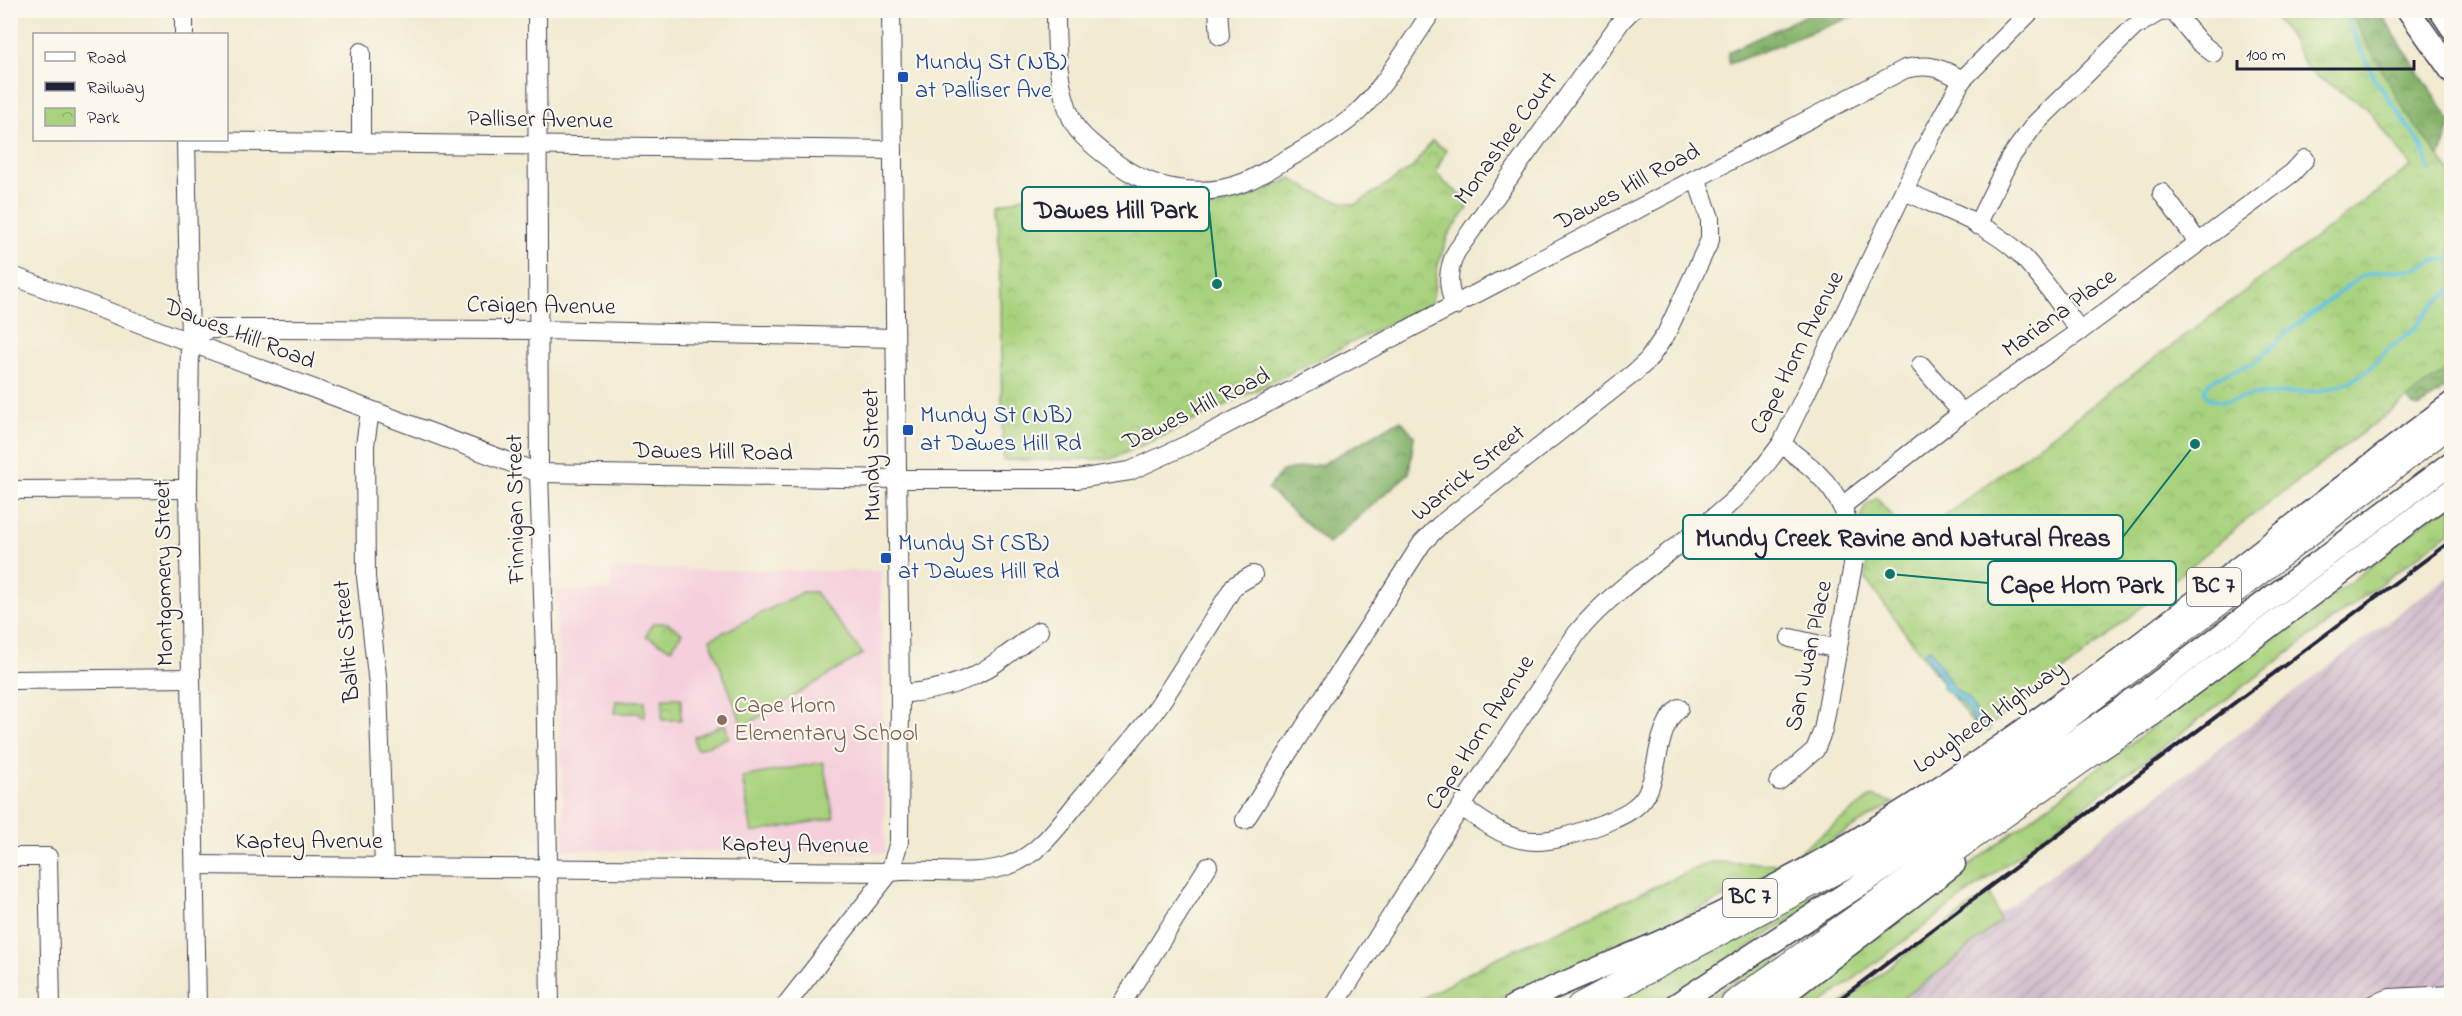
<svg xmlns="http://www.w3.org/2000/svg" width="2462" height="1016" viewBox="0 0 2462 1016" font-family="'Indie Flower',sans-serif">
	<style>
		.built { fill: #f5cfdb }
		.industrial { fill: url(#industrial-furrows) }
		.grass { fill: url(#grass-tufts); stroke: #657a5c; stroke-width: 1.5 }
		.forest { fill: url(#forest-crowns); stroke: #546b54; stroke-width: 1.5 }
		.park { fill: url(#park-crowns); stroke: #657a5c; stroke-width: 1.5 }
		.pitch { fill: #a8d27d; stroke: #657a5c; stroke-width: 1.5 }
		.water { fill: url(#water-waves); stroke: #42728d; stroke-width: 1.5 }
		.lines { fill: none; stroke-linecap: round; stroke-linejoin: round }
		.stream { stroke: #61c3df; stroke-width: 4 }
		.minor-casing { stroke: #414052; stroke-width: 20 }
		.major-casing { stroke: #414052; stroke-width: 25 }
		.highway-casing { stroke: #414052; stroke-width: 28 }
		.minor { stroke: #fff; stroke-width: 18 }
		.major { stroke: #fff; stroke-width: 22 }
		.highway { stroke: #fff; stroke-width: 26 }
		.rail { stroke: #22223b; stroke-width: 4 }
		.transit-dot { fill: #1a4fb4; stroke: #fbf7ec; stroke-width: 2 }
		.education-dot { fill: #8d6e63; stroke: #fbf7ec; stroke-width: 2 }
		.labels { text-anchor: middle; dominant-baseline: central; stroke-width: 4.5; stroke-linejoin: round; paint-order: stroke }
		.shield { fill: #fbf7ec; stroke: #636270; stroke-width: 1.5 }
		.shield-label { font-size: 22px; font-weight: bold; fill: #22223b }
		.transit-label { font-size: 24px; fill: #164399; stroke: #fbf7ec; text-anchor: start }
		.street-label { font-size: 24px; fill: #22223b; stroke: #fbf7ec }
		.education-label { font-size: 24px; fill: #785e54; stroke: #fbf7ec; text-anchor: start }
		.leader { fill: none; stroke: #0f766e; stroke-width: 2 }
		.callout-dot { fill: #0f766e; stroke: #fbf7ec; stroke-width: 2 }
		.callout { fill: #fbf7ec; stroke: #0f766e; stroke-width: 2 }
		.callout-label { font-size: 26px; text-anchor: middle; font-weight: bold; fill: #22223b }
	</style>
	<defs>
		<pattern id="industrial-furrows" width="10" height="10" patternUnits="userSpaceOnUse" patternTransform="scale(1.5)"><rect width="10" height="10" fill="#d1bdcc"/><path d="M-1 1l2-2M0 10L10 0M9 11l2-2" fill="none" stroke="#b3a2b0"/></pattern>
		<pattern id="grass-tufts" width="24" height="20" patternUnits="userSpaceOnUse" patternTransform="scale(1.5)"><rect width="24" height="20" fill="#a8d27d"/><path d="M3 7l-1-3M5 7V3M7 7l1-3M15 17l-1-3M17 17v-4M19 17l1-3" fill="none" stroke="#90b46d"/></pattern>
		<pattern id="forest-crowns" width="20" height="18" patternUnits="userSpaceOnUse" patternTransform="scale(1.5)"><rect width="20" height="18" fill="#86b46c"/><path d="M2 6a3 3 0 1 1 6 0M12 15a3 3 0 1 1 6 0" fill="none" stroke="#6d925a"/></pattern>
		<pattern id="park-crowns" width="20" height="18" patternUnits="userSpaceOnUse" patternTransform="scale(1.5)"><rect width="20" height="18" fill="#a8d27d"/><path d="M2 6a3 3 0 1 1 6 0M12 15a3 3 0 1 1 6 0" fill="none" stroke="#90b46d"/></pattern>
		<pattern id="water-waves" width="16" height="10" patternUnits="userSpaceOnUse" patternTransform="scale(1.5)"><rect width="16" height="10" fill="#61c3df"/><path d="M0 5q4-4 8 0t8 0" fill="none" stroke="#54a7c0"/></pattern>
	</defs>
	<rect width="100%" height="100%" fill="#fbf7ec"/>
	<filter id="ink" filterUnits="userSpaceOnUse"><feTurbulence type="fractalNoise" baseFrequency=".0167" numOctaves="2"/><feDisplacementMap in="SourceGraphic" scale="12" xChannelSelector="R" yChannelSelector="G"/><feConvolveMatrix kernelMatrix="1 2 1 2 8 2 1 2 1" color-interpolation-filters="sRGB"/></filter>
	<filter id="wash" filterUnits="userSpaceOnUse"><feTurbulence type="fractalNoise" baseFrequency=".008" numOctaves="4" result="noise"/><feDisplacementMap in="SourceGraphic" scale="24" xChannelSelector="R" yChannelSelector="G"/><feGaussianBlur stdDeviation="1.35" result="paint"/><feColorMatrix in="noise" values="0 0 0 0 0 0 0 0 0 0 0 0 0 0 0 0 0 1.4 0 .05"/><feComposite in="paint" operator="in"/></filter>
	<g filter="url(#wash)">
		<rect width="100%" height="100%" fill="#f2ead1"/>
		<polygon class="built" points="610,569 881,571 885,853 564,850 556,590 611,590"/>
		<polygon class="industrial" points="2451,575 2451,1005 1877,1006 2427,592"/>
		<g class="grass">
			<path d="M2451,500v31l-632,474 -36,1 454,-343c75,-49 146,-105 214,-163z"/>
			<polygon points="1872,796 1894,803 1784,868 1679,919 1487,1005 1409,1006 1494,959 1710,862 1783,864"/>
			<polygon points="1907,842 1661,1005 1600,1006"/>
			<polygon points="1990,892 2000,921 1951,963 1893,1005 1839,1005"/>
			<polygon points="1863,897 1718,1005 1696,1006"/>
		</g>
		<g class="forest">
			<polygon points="1817,10 1867,11 1729,64 1728,52"/>
			<polygon points="2278,11 2379,11 2451,122 2440,158 2418,173 2366,107 2310,72"/>
			<polygon points="2451,329 2451,384 2419,407 2413,405 2405,396"/>
			<polygon points="1401,420 1414,436 1409,473 1328,544 1268,489 1282,471 1322,464"/>
		</g>
		<g class="park">
			<polygon points="2270,11 2349,11 2405,111 2451,173 2451,366 2245,521 2074,663 1980,733 1866,580 1867,554 1861,520 1865,506 1877,498 1916,548 1917,537 2411,166 2366,107 2308,71 2291,39"/>
			<path d="M1432,141l14,9 -10,22 9,11 27,20 -24,32 -10,30 -6,38 -269,133 -52,23 -108,1 -5,-255 29,-9 88,7 9,-3 1,-15 33,11 6,17 48,-6 37,-9 42,-20c20,15 40,21 64,27l57,-37z"/>
			<polygon points="653,623 668,623 682,633 671,649 646,636"/>
			<polygon points="663,698 681,698 681,720 662,720"/>
			<polygon points="616,701 645,701 645,716 640,716 640,713 614,713"/>
			<path d="M725,724l4,14c-12,3 -21,9 -33,11l-2,-12z"/>
		</g>
		<g class="pitch">
			<polygon points="803,592 815,592 863,654 743,727 710,639"/>
			<polygon points="823,762 834,818 752,833 742,777"/>
		</g>
		<polygon class="water" points="1929,648 1954,688 1970,700 1982,724 1990,726 1989,731 1976,725 1965,705 1943,689 1941,679 1924,652"/>
		<g class="lines">
			<g class="stream">
				<polyline points="2339,10 2346,17 2375,80 2422,146 2430,170"/>
				<polyline points="2452,258 2434,261 2415,269 2376,272 2360,277 2289,331 2254,363 2229,372 2210,382 2205,388 2205,394 2212,400 2223,402 2252,395 2321,391 2350,382 2368,370 2386,351 2414,329 2433,305 2452,290"/>
			</g>
		</g>
	</g>
	<g filter="url(#ink)">
		<g class="lines">
			<defs>
				<g id="minor">
					<polyline points="184,10 184,34"/>
					<polyline points="537,10 539,473 545,656 550,1006"/>
					<path d="M1056,10c0,38 1,77 17,112 5,12 28,30 39,38 37,29 88,40 133,22 15,-6 29,-16 44,-24 21,-12 42,-24 61,-39 31,-25 59,-75 83,-109"/>
					<polyline points="1218,10 1220,36"/>
					<polyline points="361,52 361,142"/>
					<polyline points="186,140 190,343 188,489 191,678 197,1006"/>
					<polyline points="186,141 893,150"/>
					<path d="M1905,191c38,18 85,33 116,64 22,23 40,51 59,76"/>
					<polyline points="2162,193 2198,242"/>
					<polyline points="1977,225 2010,158 2035,124 2134,27 2159,12 2173,11 2199,42 2213,53"/>
					<path d="M10,275l529,198 358,6h180l53,-8 61,-28 714,-374c23,-6 37,-1 57,11"/>
					<path d="M1455,306c-8,-20 -8,-35 1,-54l166,-232 10,-10"/>
					<polyline points="190,343 207,329 268,329 539,330 895,338"/>
					<polyline points="1921,365 1962,413"/>
					<polyline points="370,411 365,445 366,577 378,685 384,867"/>
					<polyline points="10,490 188,489"/>
					<polyline points="1842,506 1962,413 2080,331 2292,173 2305,159"/>
					<polyline points="1790,638 1838,649"/>
					<polyline points="10,680 191,678"/>
					<path d="M900,694c68,-6 87,-24 139,-63"/>
					<path d="M1779,781l36,-31 8,-20 30,-165c0,-40 -9,-66 -38,-94 -10,-10 -23,-17 -33,-28"/>
					<path d="M1462,807c57,42 75,42 140,17 17,-7 36,-14 45,-31 11,-21 9,-49 21,-71 2,-5 7,-10 11,-14"/>
					<polyline points="1245,820 1422,543 1440,525 1634,373 1648,360 1666,334 1710,240 1710,218 1697,180"/>
					<polyline points="10,857 48,857 51,1006"/>
					<path d="M195,865l695,7c37,-5 85,6 119,-7 32,-11 52,-43 73,-68 26,-31 56,-61 79,-95 25,-38 49,-77 73,-116l19,-11"/>
					<polyline points="785,1006 890,872 899,842 900,694 891,10"/>
					<polyline points="1120,1006 1208,866"/>
					<path d="M1334,1006l107,-169 136,-204c42,-51 102,-84 151,-128 21,-18 38,-40 54,-62l140,-290 40,-73 70,-70"/>
					<polyline points="2369,1006 2390,998 2452,995"/>
				</g>
				<g id="major">
					<polyline points="2408,10 2452,72"/>
					<polyline points="2440,10 2452,28"/>
					<polyline points="2140,723 2452,490"/>
					<path d="M1514,1006c51,-25 104,-45 155,-68 65,-30 129,-62 189,-99 211,-127 398,-289 594,-436"/>
					<polyline points="1674,1006 1947,828 2133,701 2452,462"/>
					<polyline points="1769,1006 1954,864"/>
				</g>
				<g id="highway">
					<polyline points="2095,734 2133,701"/>
					<polyline points="1734,1004 2097,749 2153,712"/>
					<polyline points="1580,1006 1863,856 1975,786 2214,606 2452,422"/>
				</g>
			</defs>
			<use href="#minor" class="minor-casing"/>
			<use href="#major" class="major-casing"/>
			<use href="#highway" class="highway-casing"/>
			<use href="#minor" class="minor"/>
			<use href="#major" class="major"/>
			<use href="#highway" class="highway"/>
			<polyline class="rail" points="1830,1006 2452,540"/>
		</g>
	</g>
	<g class="transit-dot">
		<rect x="897" y="71" width="12" height="12" rx="3"/>
		<rect x="902" y="424" width="12" height="12" rx="3"/>
		<rect x="880" y="552" width="12" height="12" rx="3"/>
	</g>
	<circle class="education-dot" cx="722" cy="720" r="6"/>
	<g class="labels">
		<g class="shield">
			<rect x="2187" y="568" width="54" height="38" rx="4.5"/>
			<rect x="1723" y="879" width="54" height="38" rx="4.5"/>
		</g>
		<g class="shield-label">
			<text x="2214" y="587">BC 7</text>
			<text x="1750" y="898">BC 7</text>
		</g>
		<g class="transit-label">
			<text x="915" y="63">Mundy St (NB)<tspan x="915" dy="28">at Palliser Ave</tspan></text>
			<text x="920" y="416">Mundy St (NB)<tspan x="920" dy="28">at Dawes Hill Rd</tspan></text>
			<text x="898" y="544">Mundy St (SB)<tspan x="898" dy="28">at Dawes Hill Rd</tspan></text>
		</g>
		<g class="street-label">
			<text transform="translate(540 121) rotate(1)">Palliser Avenue</text>
			<text transform="translate(1507 139) rotate(-54)">Monashee Court</text>
			<text transform="translate(1628 188) rotate(-28)">Dawes Hill Road</text>
			<text transform="translate(541 307) rotate(1)">Craigen Avenue</text>
			<text transform="translate(2060 314) rotate(-36)">Mariana Place</text>
			<text transform="translate(239 335) rotate(21)">Dawes Hill Road</text>
			<text transform="translate(1798 353) rotate(-63)">Cape Horn Avenue</text>
			<text transform="translate(1197 410) rotate(-26)">Dawes Hill Road</text>
			<text transform="translate(713 453) rotate(1)">Dawes Hill Road</text>
			<text transform="translate(873 455) rotate(-91)">Mundy Street</text>
			<text transform="translate(1469 474) rotate(-39)">Warrick Street</text>
			<text transform="translate(517 509) rotate(-91)">Finnigan Street</text>
			<text transform="translate(165 573) rotate(-91)">Montgomery Street</text>
			<text transform="translate(348 641) rotate(-95)">Baltic Street</text>
			<text transform="translate(1810 656) rotate(-78)">San Juan Place</text>
			<text transform="translate(1990 718) rotate(-35)">Lougheed Highway</text>
			<text transform="translate(1481 733) rotate(-57)">Cape Horn Avenue</text>
			<text x="309" y="842">Kaptey Avenue</text>
			<text transform="translate(795 846) rotate(1)">Kaptey Avenue</text>
		</g>
		<g class="education-label">
			<text x="734" y="706">Cape Horn<tspan x="734" dy="28">Elementary School</tspan></text>
		</g>
	</g>
	<path class="leader" d="M1217 284L1209 209M2195 444L2123 537M1890 574L1988 583"/>
	<g class="callout-dot">
		<circle cx="1217" cy="284" r="6"/>
		<circle cx="2195" cy="444" r="6"/>
		<circle cx="1890" cy="574" r="6"/>
	</g>
	<g class="callout">
		<rect x="1022" y="187" width="187" height="44" rx="6"/>
		<rect x="1683" y="515" width="440" height="44" rx="6"/>
		<rect x="1988" y="561" width="188" height="44" rx="6"/>
	</g>
	<g class="callout-label">
		<text x="1116" y="218">Dawes Hill Park</text>
		<text x="1903" y="546">Mundy Creek Ravine and Natural Areas</text>
		<text x="2082" y="593">Cape Horn Park</text>
	</g>
	<rect width="2462" height="1016" fill="none" stroke="#fbf7ec" stroke-width="36"/>
	<rect x="33" y="33" width="195" height="108" fill="#fbf7ec" stroke="#a4a2a5" stroke-width="1.5"/>
	<rect x="45" y="52" width="30" height="9" fill="#ffffff" stroke="#a4a2a5" stroke-width="1.5"/>
	<text x="87" y="63" font-size="18" fill="#22223b">Road</text>
	<rect x="45" y="82" width="30" height="9" fill="#22223b" stroke="#a4a2a5" stroke-width="1.5"/>
	<text x="87" y="93" font-size="18" fill="#22223b">Railway</text>
	<rect x="45" y="108" width="30" height="18" fill="url(#park-crowns)" stroke="#a4a2a5" stroke-width="1.5"/>
	<text x="87" y="123" font-size="18" fill="#22223b">Park</text>
	<path d="M2237 60v9h177v-9" fill="none" stroke="#22223b" stroke-width="3"/>
	<text x="2246" y="60" font-size="18" fill="#22223b" stroke="#fbf7ec" stroke-width="4.5" paint-order="stroke">100 m</text>
</svg>
